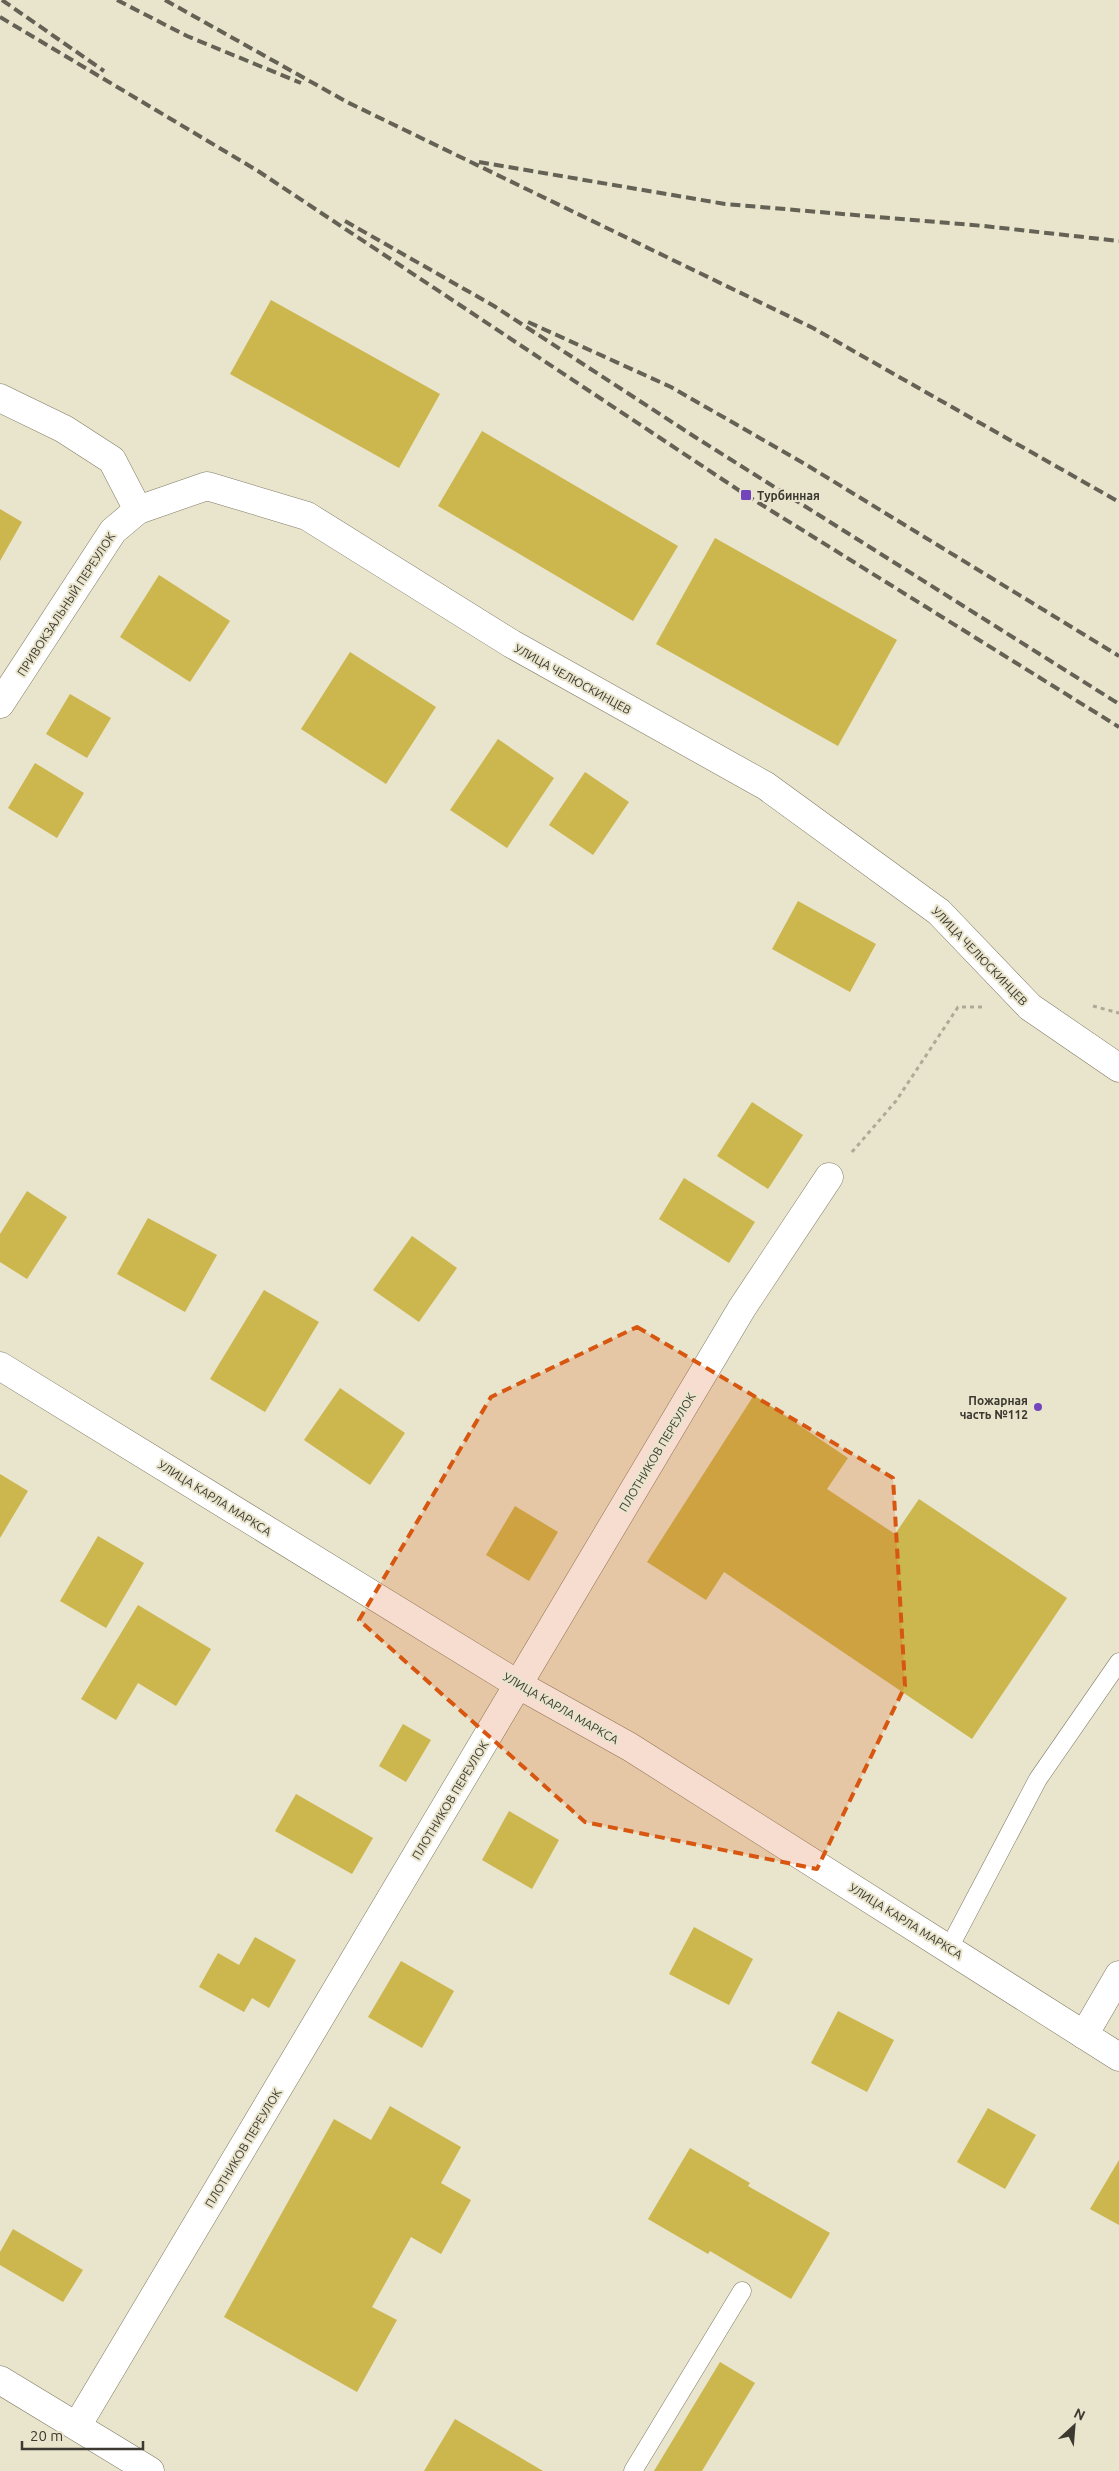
<svg xmlns="http://www.w3.org/2000/svg" width="1119" height="2471" viewBox="0 0 1119 2471" font-family="Ubuntu,sans-serif">
	<style>
		.building { fill: #ccb64e }
		.lines { fill: none; stroke-linecap: round; stroke-linejoin: round }
		.service-casing { stroke: #7f7b65; stroke-width: 19 }
		.minor-casing { stroke: #7f7b65; stroke-width: 29 }
		.tertiary-casing { stroke: #7f7b65; stroke-width: 29 }
		.path { stroke: #aeaa97; stroke-width: 3; stroke-dasharray: 4 4; stroke-linecap: butt }
		.service { stroke: #fff; stroke-width: 18 }
		.minor { stroke: #fff; stroke-width: 28 }
		.tertiary { stroke: #fff; stroke-width: 28 }
		.rail { stroke: #646155; stroke-width: 4; stroke-dasharray: 10 5; stroke-linecap: butt }
		.marked { fill: #d75610; fill-opacity: 0.2; stroke: #d75610; stroke-width: 4; stroke-dasharray: 10 6; stroke-linejoin: round }
		.poi-dot { fill: #7345bd; stroke: #e9e4cc; stroke-width: 2 }
		.labels { text-anchor: middle; dominant-baseline: central; stroke-width: 4; stroke-linejoin: round; paint-order: stroke }
		.poi-label { font-size: 12px; font-weight: bold; fill: #3b3930; stroke: #e9e4cc; text-anchor: start }
		.street-label { font-size: 12px; fill: #3b3930; stroke: #e9e4cc }
	</style>
	<rect width="100%" height="100%" fill="#e9e4cc"/>
	<g class="building">
		<polygon points="271,300 440,394 399,468 230,374"/>
		<polygon points="482,431 678,546 633,621 438,506"/>
		<polygon points="0,509 22,522 0,561"/>
		<polygon points="715,538 897,640 838,746 656,644"/>
		<polygon points="159,575 230,621 190,682 120,637"/>
		<polygon points="350,652 436,707 386,784 301,729"/>
		<polygon points="70,694 111,718 87,758 46,734"/>
		<polygon points="498,739 554,778 507,848 450,810"/>
		<polygon points="35,763 84,793 57,838 8,808"/>
		<polygon points="585,772 629,802 593,855 549,825"/>
		<polygon points="798,901 876,944 850,992 772,949"/>
		<polygon points="752,1102 803,1135 768,1189 717,1156"/>
		<polygon points="684,1178 755,1222 729,1263 659,1219"/>
		<polygon points="27,1191 67,1217 27,1279 0,1262 0,1234"/>
		<polygon points="148,1218 217,1255 185,1312 117,1274"/>
		<polygon points="412,1236 457,1268 419,1322 373,1290"/>
		<polygon points="264,1290 319,1322 265,1412 210,1379"/>
		<polygon points="340,1388 405,1433 370,1485 304,1440"/>
		<polygon points="754,1395 848,1458 827,1489 895,1534 919,1499 1067,1598 972,1739 724,1572 706,1600 647,1562"/>
		<polygon points="0,1474 28,1491 0,1538"/>
		<polygon points="515,1506 558,1532 529,1581 486,1555"/>
		<polygon points="98,1536 144,1563 106,1628 60,1601"/>
		<polygon points="138,1605 211,1649 176,1706 138,1683 116,1720 81,1699"/>
		<polygon points="403,1724 431,1740 406,1782 379,1766"/>
		<polygon points="296,1794 373,1838 352,1874 275,1831"/>
		<polygon points="509,1811 559,1840 532,1889 482,1860"/>
		<polygon points="694,1927 753,1959 729,2005 669,1974"/>
		<polygon points="255,1937 296,1960 269,2008 252,1998 244,2012 199,1987 218,1953 239,1965"/>
		<polygon points="401,1961 454,1991 422,2048 368,2017"/>
		<polygon points="838,2011 894,2040 867,2092 811,2063"/>
		<polygon points="390,2106 461,2147 441,2183 471,2200 441,2254 411,2237 372,2307 397,2320 357,2392 224,2317 334,2119 371,2140"/>
		<polygon points="988,2108 1036,2135 1005,2189 957,2162"/>
		<polygon points="690,2148 750,2183 748,2186 830,2233 791,2299 710,2251 708,2254 648,2219"/>
		<polygon points="1119,2160 1119,2225 1090,2209"/>
		<polygon points="13,2229 83,2270 63,2302 0,2265 0,2252"/>
		<polygon points="720,2362 755,2383 702,2471 654,2471"/>
		<polygon points="455,2419 543,2471 424,2471"/>
	</g>
	<g class="lines">
		<defs>
			<g id="service">
				<polyline points="949,1948 1038,1779 1119,1662"/>
				<polyline points="633,2471 742,2291"/>
			</g>
			<g id="minor">
				<polyline points="0,398 64,429 112,460 138,510"/>
				<polyline points="0,704 113,531 138,510 207,486 307,516 512,644 766,786 939,912 1030,1007 1119,1068"/>
				<polyline points="0,1366 519,1685 630,1747 1119,2057"/>
				<polyline points="1084,2035 1119,1975"/>
				<polyline points="77,2426 742,1308 829,1177"/>
			</g>
			<polyline id="tertiary" points="0,2380 150,2471"/>
		</defs>
		<use href="#service" class="service-casing"/>
		<use href="#minor" class="minor-casing"/>
		<use href="#tertiary" class="tertiary-casing"/>
		<g class="path">
			<polyline points="1093,1006 1119,1013"/>
			<polyline points="852,1152 896,1101 958,1007 982,1007"/>
		</g>
		<use href="#service" class="service"/>
		<use href="#minor" class="minor"/>
		<use href="#tertiary" class="tertiary"/>
		<g class="rail">
			<polyline points="2,0 104,71"/>
			<polyline points="117,0 187,36 301,83"/>
			<polyline points="165,0 347,102 813,328 1119,502"/>
			<polyline points="0,17 258,171 746,495 1119,727"/>
			<polyline points="479,162 725,204 984,226 1119,241"/>
			<polyline points="345,221 494,306 695,437 1119,704"/>
			<polyline points="528,322 671,387 805,464 1119,656"/>
		</g>
	</g>
	<path class="marked" d="M637,1327l256,151 12,208 -88,183 -232,-47 -226,-202 132,-223z"/>
	<g class="poi-dot">
		<rect x="740" y="489" width="12" height="12" rx="2.5"/>
		<circle cx="1038" cy="1407" r="5"/>
	</g>
	<g class="labels">
		<g class="poi-label">
			<text x="757" y="495">Турбинная</text>
			<text x="1028" y="1400" text-anchor="end">Пожарная<tspan x="1028" dy="14">часть №112</tspan></text>
		</g>
		<g class="street-label">
			<text transform="translate(66 604) rotate(-57)">ПРИВОКЗАЛЬНЫЙ ПЕРЕУЛОК</text>
			<text transform="translate(573 679) rotate(29)">УЛИЦА ЧЕЛЮСКИНЦЕВ</text>
			<text transform="translate(980 956) rotate(46)">УЛИЦА ЧЕЛЮСКИНЦЕВ</text>
			<text transform="translate(657 1452) rotate(-59)">ПЛОТНИКОВ ПЕРЕУЛОК</text>
			<text transform="translate(215 1498) rotate(32)">УЛИЦА КАРЛА МАРКСА</text>
			<text transform="translate(561 1708) rotate(30)">УЛИЦА КАРЛА МАРКСА</text>
			<text transform="translate(450 1800) rotate(-59)">ПЛОТНИКОВ ПЕРЕУЛОК</text>
			<text transform="translate(906 1921) rotate(32)">УЛИЦА КАРЛА МАРКСА</text>
			<text transform="translate(243 2148) rotate(-59)">ПЛОТНИКОВ ПЕРЕУЛОК</text>
		</g>
	</g>
	<g transform="translate(1074 2426) rotate(26)" stroke="#e9e4cc" stroke-width="4" paint-order="stroke">
	<path d="M0-4L9 19L0 12L-9 19Z" fill="#3b3930"/>
	<text y="-8" font-size="14" font-weight="bold" text-anchor="middle" fill="#3b3930">N</text>
	</g>
	<path d="M22 2441v8h121v-8" fill="none" stroke="#3b3930" stroke-width="2.5"/>
	<text x="30" y="2441" font-size="15" fill="#3b3930" stroke="#e9e4cc" stroke-width="4" paint-order="stroke">20 m</text>
</svg>
